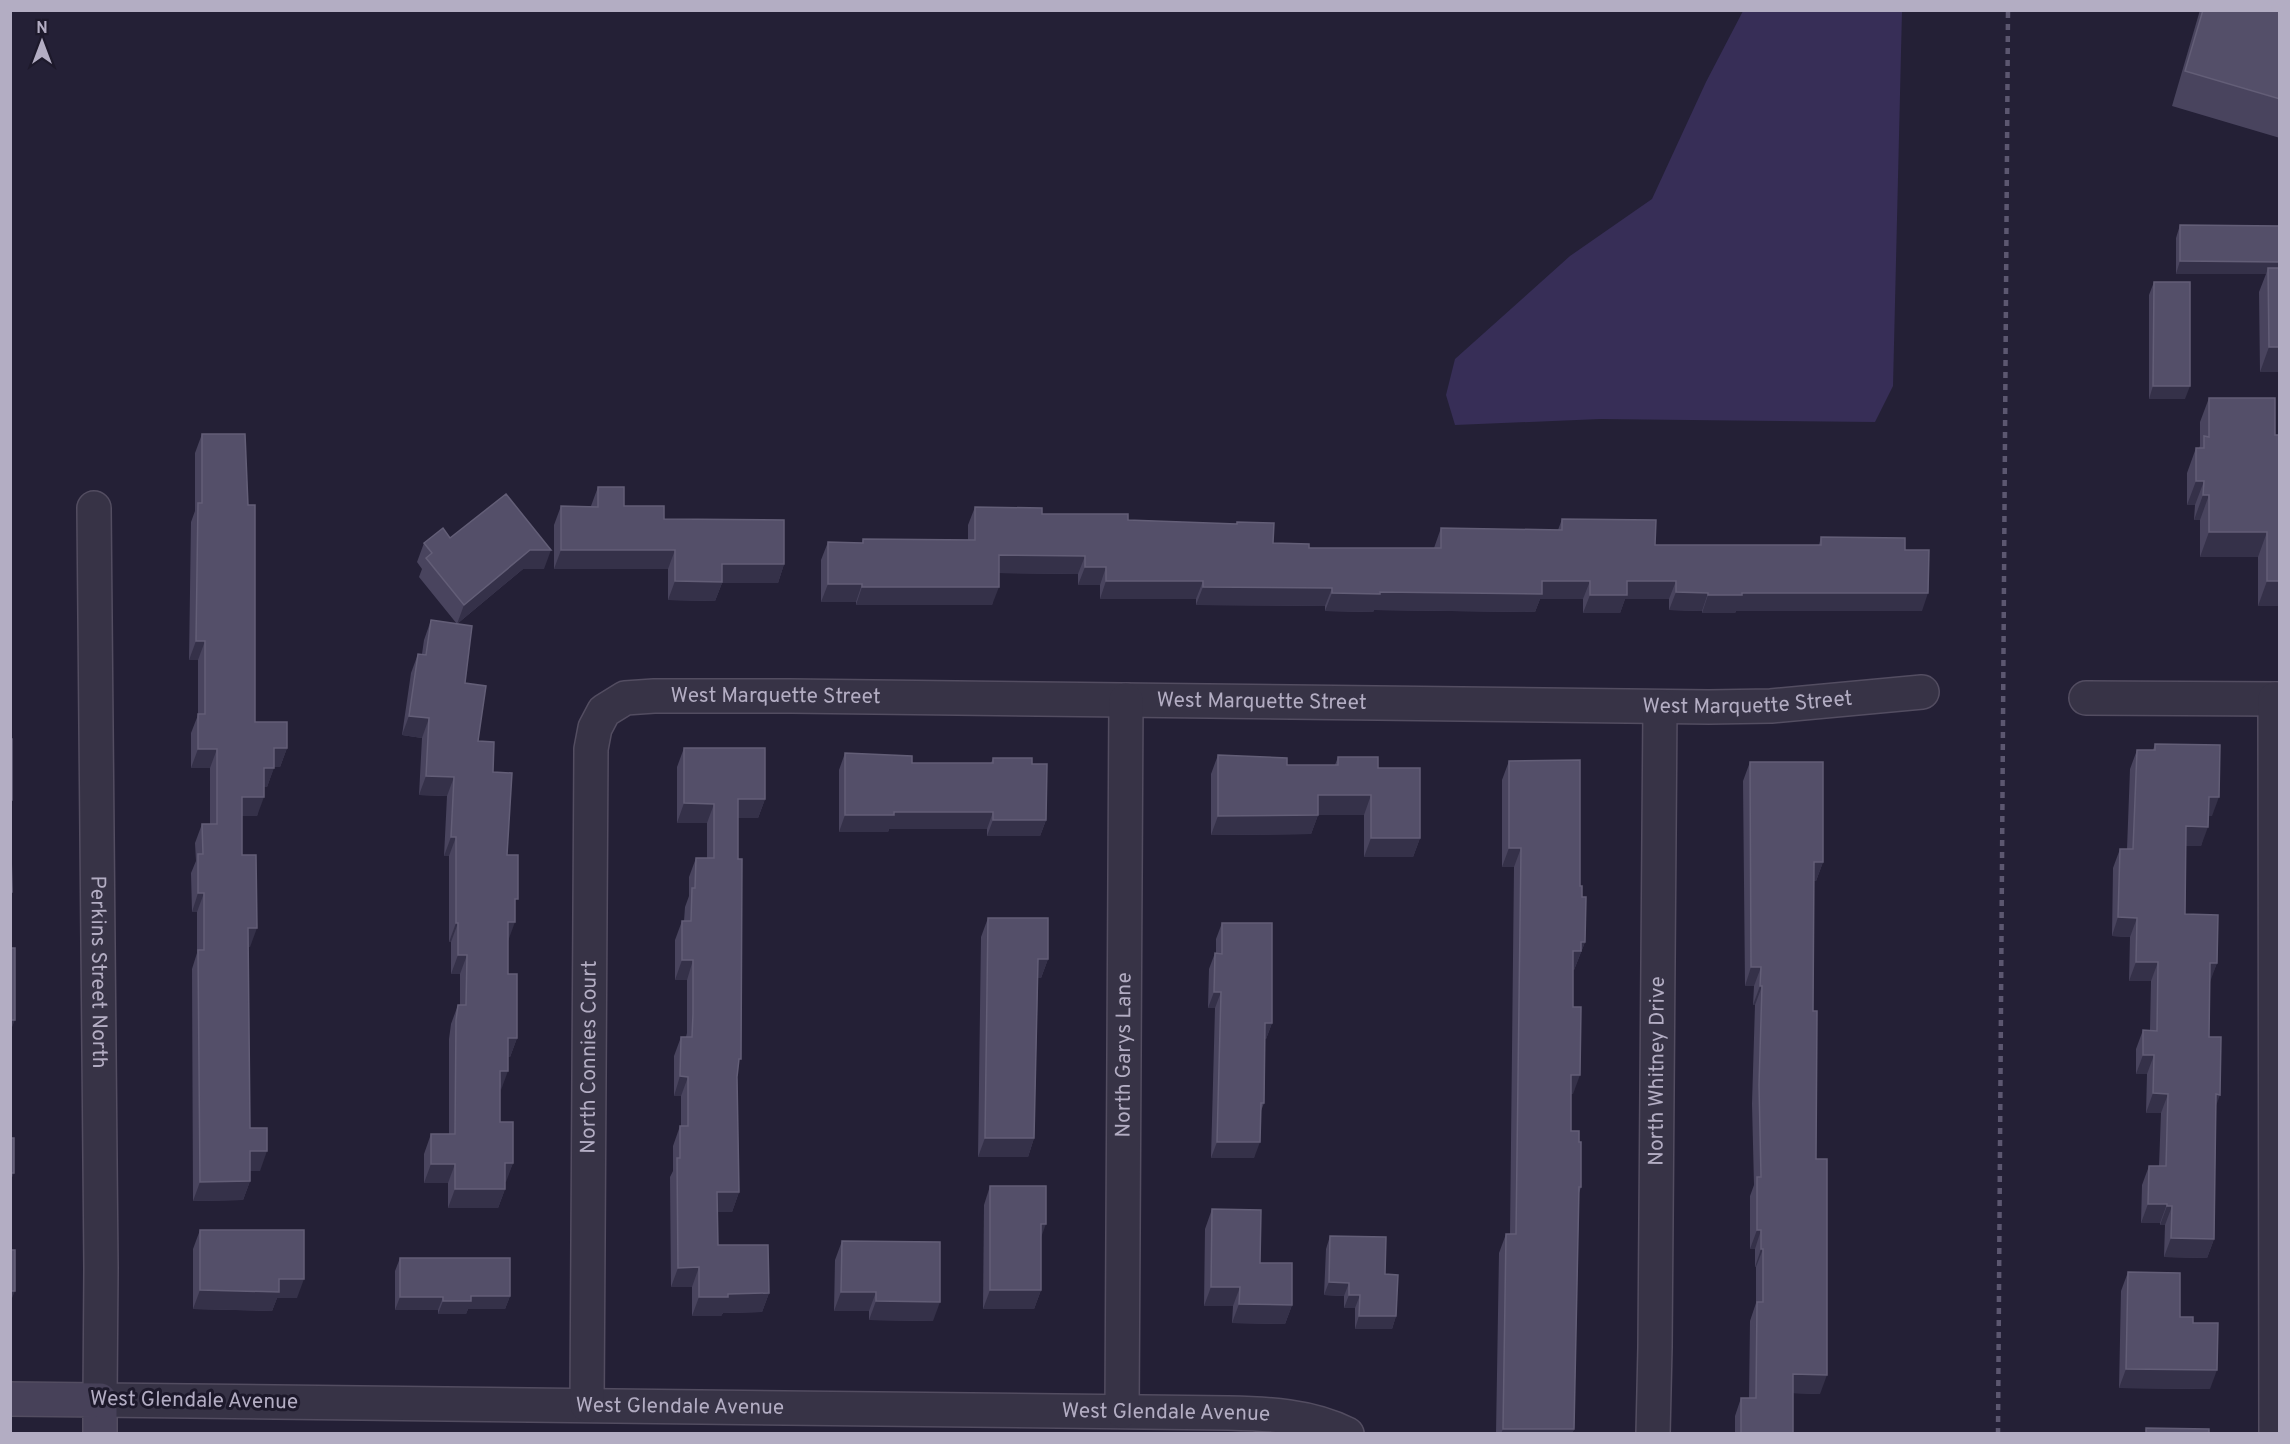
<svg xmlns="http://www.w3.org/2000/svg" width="2290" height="1444" viewBox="0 0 2290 1444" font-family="Overpass,sans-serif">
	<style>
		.water { fill: #372e57 }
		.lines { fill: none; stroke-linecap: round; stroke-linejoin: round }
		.street-casing { stroke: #534d61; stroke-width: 36 }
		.secondary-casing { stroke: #534d61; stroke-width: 36 }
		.street { stroke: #373346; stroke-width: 33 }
		.secondary { stroke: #474159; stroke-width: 33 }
		.rail { stroke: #5c5770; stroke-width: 4.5; stroke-dasharray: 6 6; stroke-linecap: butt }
		.wall { fill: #49445e }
		.shaded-wall { fill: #353149 }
		.building { fill: #544f69; stroke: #635e77; stroke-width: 1.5 }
		.labels { text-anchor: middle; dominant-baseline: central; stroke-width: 6; stroke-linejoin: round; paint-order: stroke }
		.street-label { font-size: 21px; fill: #b3adc3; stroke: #1d192b }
	</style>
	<rect width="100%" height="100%" fill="#242036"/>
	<polygon class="water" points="1743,11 1902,11 1893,386 1875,422 1600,419 1455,425 1446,395 1455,359 1570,256 1652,199 1706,82"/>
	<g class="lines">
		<defs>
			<g id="street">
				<path id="s1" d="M94,508l7,760 -1,132 1128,13c40,1 81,2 119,21"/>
				<polyline points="2086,698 2280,699"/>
				<polyline points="2275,699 2276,1434"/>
				<path id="s2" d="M587,1405l4,-656 4,-21 9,-17 21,-13 29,-2h137l918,11 62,-1 151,-14"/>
				<path id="s3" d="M1122,1411l4,-711"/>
				<path id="s4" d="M1653,1434l2,-87 5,-640"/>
			</g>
			<polyline id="secondary" points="10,1399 100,1400 100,1434"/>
		</defs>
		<use href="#street" class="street-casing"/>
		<use href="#secondary" class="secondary-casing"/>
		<use href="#street" class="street"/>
		<use href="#secondary" class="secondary"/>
		<polyline class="rail" points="1998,1434 2008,10"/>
	</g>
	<g class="wall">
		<polygon points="2200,10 2280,10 2280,138 2172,106"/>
		<polygon points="2180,225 2280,226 2280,372 2260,372 2259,292 2266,274 2176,274 2176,238"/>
		<polygon points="2154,282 2185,399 2149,399 2149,295"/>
		<polygon points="2209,398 2275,435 2280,606 2258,606 2258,557 2200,557 2200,520 2194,520 2195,505 2187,505 2187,473 2196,448 2199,448 2200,446 2200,422"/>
		<polygon points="202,434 255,722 287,748 280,767 274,767 267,787 264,787 257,816 242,816 242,855 250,947 248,947 250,1128 260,1171 250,1171 250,1181 243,1200 193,1201 192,969 197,953 197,912 192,912 191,873 196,861 195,843 202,824 210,824 210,768 191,768 191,733 198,715 198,660 189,660 191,522 195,511 195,453"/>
		<polygon points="598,487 624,506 664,519 784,564 778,583 722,583 715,601 668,600 668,569 554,569 554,525 561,506 591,506"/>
		<polygon points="975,507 1042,514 1128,520 1236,524 1237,522 1273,543 1309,548 1434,548 1441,528 1558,530 1562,519 1655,545 1819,545 1821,537 1905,550 1922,611 1736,611 1735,613 1702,613 1702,611 1669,610 1669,599 1625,599 1620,613 1583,613 1583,599 1540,599 1535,612 1374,610 1373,612 1325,611 1325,606 1196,605 1196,599 1100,599 1100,585 1078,585 1078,574 999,573 992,605 856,605 856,602 821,602 821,560 828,542 862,543 863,539 968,540 968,525"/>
		<polygon points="450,538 544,569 523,569 457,624 465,683 478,741 493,772 515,906 508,941 508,974 517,1038 510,1057 508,1057 500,1090 500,1122 513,1163 505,1182 505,1189 498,1208 448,1208 448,1183 424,1183 424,1154 431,1134 449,1134 449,1039 451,1024 458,1005 460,1005 460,974 451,974 451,942 449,942 449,856 444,856 447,796 419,795 422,738 402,735 411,673 418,654 422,654 424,640 431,620 457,624 419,577 422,569 417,562 424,543"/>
		<polygon points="2155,744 2212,816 2209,816 2201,846 2186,846 2185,914 2217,963 2209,982 2209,1037 2216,1107 2214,1239 2207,1258 2164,1257 2165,1225 2160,1225 2160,1223 2141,1223 2142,1185 2149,1166 2159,1166 2161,1113 2146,1113 2147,1074 2136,1074 2136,1049 2143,1030 2150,1030 2151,981 2129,981 2130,937 2112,936 2113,868 2120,849 2127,849 2130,769 2137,750 2153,750"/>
		<polygon points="684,748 765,799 758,818 738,818 738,1065 737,1077 739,1192 732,1212 718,1212 718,1245 769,1293 762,1312 723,1313 721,1316 692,1316 692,1287 671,1287 670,1177 673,1171 673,1146 680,1126 681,1126 681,1096 674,1096 674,1056 681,1037 686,1037 687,1033 687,980 675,980 675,940 682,921 684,921 685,907 689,896 689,877 696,858 707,858 707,823 677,823 677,767"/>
		<polygon points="845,753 912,763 991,763 993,758 1032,764 1046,820 1040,836 987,836 987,829 889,829 888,832 839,832 839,770"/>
		<polygon points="1218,755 1287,765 1335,765 1338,757 1378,768 1420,838 1413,857 1364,857 1364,815 1318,815 1311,834 1211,835 1211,774"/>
		<polygon points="1509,761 1580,886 1582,897 1585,942 1574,970 1573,970 1573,1094 1571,1094 1571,1131 1581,1187 1579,1193 1574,1429 1572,1434 1496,1434 1499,1253 1506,1234 1510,1234 1514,867 1502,867 1502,780"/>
		<polygon points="1750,762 1823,862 1816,881 1814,881 1813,1011 1820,1394 1793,1393 1793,1434 1735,1434 1735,1416 1741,1398 1749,1398 1750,1321 1756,1303 1756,1267 1755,1267 1755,1249 1750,1249 1750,1196 1754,1185 1752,1104 1755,1005 1753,1005 1754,986 1745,986 1743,781"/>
		<polygon points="988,918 1048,959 1041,978 1038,978 1034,1138 1028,1157 978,1157 981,937"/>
		<polygon points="1222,923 1272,1023 1266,1039 1265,1039 1264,1103 1261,1111 1254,1158 1211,1158 1215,1008 1208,1008 1209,969 1215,953 1216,953 1216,939"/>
		<polygon points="990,1186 1041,1237 1041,1290 1034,1309 983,1309 984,1205"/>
		<polygon points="1212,1209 1260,1263 1292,1305 1285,1324 1232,1323 1233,1306 1204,1306 1205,1229"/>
		<polygon points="200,1230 297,1298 277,1298 272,1311 193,1309 193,1249"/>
		<polygon points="1330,1236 1385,1274 1396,1316 1392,1329 1355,1329 1355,1308 1344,1308 1344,1296 1324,1295 1326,1249"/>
		<polygon points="842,1241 933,1321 869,1320 869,1311 834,1311 835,1260"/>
		<polygon points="400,1258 510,1296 505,1309 468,1309 466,1314 438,1314 438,1310 395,1310 395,1271"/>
		<polygon points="2128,1272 2180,1317 2193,1323 2210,1389 2119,1388 2121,1291"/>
	</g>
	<g class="shaded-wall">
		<polygon points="2180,261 2280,262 2280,268 2268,268 2266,274 2176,274"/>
		<polygon points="2269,347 2280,347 2280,372 2260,372"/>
		<polygon points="2153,386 2190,386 2185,399 2149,399"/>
		<polygon points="2196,481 2204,481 2195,505 2187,505"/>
		<polygon points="2203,495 2209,495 2200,520 2194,520"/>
		<polygon points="2209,532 2267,532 2258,557 2200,557"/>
		<polygon points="530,550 551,550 544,569 523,569 457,624 464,605"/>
		<polygon points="561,550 675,550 668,569 554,569"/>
		<polygon points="999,555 1085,556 1078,574 993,573"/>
		<polygon points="722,564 784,564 778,583 722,583 715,601 668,600 675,581"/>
		<polygon points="1085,567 1106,567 1100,585 1078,585"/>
		<polygon points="1106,581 1203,581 1196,599 1100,599"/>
		<polygon points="1542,581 1590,581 1583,599 1540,599 1535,612 1374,610 1373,612 1325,611 1332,593 1380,592"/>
		<polygon points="1627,581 1676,581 1669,599 1625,599 1620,613 1583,613 1590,595"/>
		<polygon points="2267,581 2280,581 2280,606 2258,606"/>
		<polygon points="828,584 862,584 856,602 821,602"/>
		<polygon points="862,587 999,587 992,605 856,605"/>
		<polygon points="1203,587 1332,588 1325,606 1196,605"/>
		<polygon points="1676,592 1708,593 1702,611 1669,610"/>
		<polygon points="1742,593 1928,593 1922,611 1736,611 1735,613 1702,613 1708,595"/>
		<polygon points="196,641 205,641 198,660 189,660"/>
		<polygon points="409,716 429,718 422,738 402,735"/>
		<polygon points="274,748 287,748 280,767 267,767"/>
		<polygon points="198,749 217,749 210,768 191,768"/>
		<polygon points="264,768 274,768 267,787 257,787"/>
		<polygon points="426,776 454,777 447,796 419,795"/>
		<polygon points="1318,795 1371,795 1364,815 1311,815"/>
		<polygon points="242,797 264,797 257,816 235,816"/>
		<polygon points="2209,797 2219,797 2212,816 2202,816"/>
		<polygon points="738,799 765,799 758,818 731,818"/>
		<polygon points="684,803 714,804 707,823 677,823"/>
		<polygon points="894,812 993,812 987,829 889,829 888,832 839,832 845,815"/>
		<polygon points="1318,815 1311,834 1211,835 1218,816"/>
		<polygon points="993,820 1046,820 1040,836 987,836"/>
		<polygon points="2186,826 2208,827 2201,846 2179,846"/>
		<polygon points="451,837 456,837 449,856 444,856"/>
		<polygon points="1371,838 1420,838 1413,857 1364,857"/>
		<polygon points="1509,848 1521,848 1514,867 1502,867"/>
		<polygon points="1814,862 1823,862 1816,881 1807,881"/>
		<polygon points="198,893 204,893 197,912 192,912"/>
		<polygon points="2118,917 2137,918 2130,937 2112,936"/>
		<polygon points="508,922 515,922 508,941"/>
		<polygon points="456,923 458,923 451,942 449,942"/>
		<polygon points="248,928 257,928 250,947 241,947"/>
		<polygon points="1581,942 1585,942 1574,970 1566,970 1573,951"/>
		<polygon points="458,955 467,955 460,974 451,974"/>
		<polygon points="1038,959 1048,959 1041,978 1031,978"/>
		<polygon points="682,960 693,960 687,980 675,980"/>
		<polygon points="2136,962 2158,962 2151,981 2129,981"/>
		<polygon points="2210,963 2217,963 2210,982 2203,982"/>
		<polygon points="1751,967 1761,967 1754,986 1745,986"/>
		<polygon points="1760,986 1762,986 1755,1005 1753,1005"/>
		<polygon points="1214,992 1221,992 1215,1008 1208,1008"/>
		<polygon points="10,1020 15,1020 10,1032"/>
		<polygon points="1265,1023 1272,1023 1266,1039 1259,1039"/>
		<polygon points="508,1038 517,1038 510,1057 501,1057"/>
		<polygon points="2143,1055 2154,1055 2147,1074 2136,1074"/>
		<polygon points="500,1071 508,1071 501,1090"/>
		<polygon points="1571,1075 1580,1075 1573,1094 1564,1094"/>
		<polygon points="680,1076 688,1077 681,1096 674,1096"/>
		<polygon points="2153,1093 2168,1094 2161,1113 2146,1113"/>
		<polygon points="2216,1094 2220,1095 2213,1114"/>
		<polygon points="985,1138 1034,1138 1028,1157 978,1157"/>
		<polygon points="1217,1142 1260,1142 1254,1158 1211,1158"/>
		<polygon points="250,1151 267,1151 260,1171 243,1171"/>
		<polygon points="505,1163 513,1163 506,1182 498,1182"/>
		<polygon points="431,1164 455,1164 448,1183 424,1183"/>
		<polygon points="10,1173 14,1173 10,1182"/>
		<polygon points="250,1181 243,1200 193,1201 200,1182"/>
		<polygon points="455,1189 505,1189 498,1208 448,1208"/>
		<polygon points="717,1192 739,1192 732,1212 710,1212"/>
		<polygon points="2148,1204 2167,1204 2160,1223 2141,1223"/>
		<polygon points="2167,1206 2172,1206 2165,1225 2160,1225"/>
		<polygon points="1041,1224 1046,1224 1039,1243"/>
		<polygon points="1757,1230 1761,1230 1755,1249 1750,1249"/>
		<polygon points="2171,1238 2214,1239 2207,1258 2164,1257"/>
		<polygon points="1761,1249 1763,1249 1756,1267 1755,1267"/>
		<polygon points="699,1267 692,1287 671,1287 678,1268"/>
		<polygon points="279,1279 304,1279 297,1298 277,1298 272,1311 193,1309 200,1290"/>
		<polygon points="1329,1282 1349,1283 1344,1296 1324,1295"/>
		<polygon points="1211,1287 1240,1287 1233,1306 1204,1306"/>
		<polygon points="990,1290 1041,1290 1034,1309 983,1309"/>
		<polygon points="10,1291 15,1291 10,1303"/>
		<polygon points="841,1292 876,1292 869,1311 834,1311"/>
		<polygon points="769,1293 762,1312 723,1313 721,1316 692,1316 699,1297 728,1294"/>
		<polygon points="1349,1295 1360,1295 1355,1308 1344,1308"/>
		<polygon points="471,1296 510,1296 505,1309 468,1309 466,1314 438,1314 443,1301"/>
		<polygon points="400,1297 443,1297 438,1310 395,1310"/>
		<polygon points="876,1301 940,1302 933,1321 869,1320"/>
		<polygon points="1239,1304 1292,1305 1285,1324 1232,1323"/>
		<polygon points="1359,1316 1396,1316 1392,1329 1355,1329"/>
		<polygon points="2126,1369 2217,1370 2210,1389 2119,1388"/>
		<polygon points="1793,1374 1827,1375 1820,1394 1786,1393"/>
		<polygon points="1503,1429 1574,1429 1572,1434 1501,1434"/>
	</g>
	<g class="building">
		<polygon points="2203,10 2280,10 2280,99 2185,71"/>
		<polygon points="2180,225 2280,226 2280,262 2180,261"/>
		<polygon points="2268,268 2280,268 2280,347 2269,347"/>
		<polygon points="2154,282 2190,282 2190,386 2153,386"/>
		<polygon points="2209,398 2275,398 2275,435 2280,435 2280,581 2267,581 2267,532 2209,532 2209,495 2203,495 2204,481 2196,481 2196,448 2204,448 2204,436 2209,437"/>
		<polygon points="202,434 245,434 248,505 255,505 255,722 287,722 287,748 274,748 274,768 264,768 264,797 242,797 242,855 256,855 257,928 248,928 250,1128 267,1128 267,1151 250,1151 250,1181 200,1182 198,950 204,950 204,893 198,893 198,854 203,854 202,824 217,824 217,749 198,749 198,714 205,714 205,641 196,641 198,503 202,503"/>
		<polygon points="598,487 624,487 624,506 664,506 664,519 784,520 784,564 722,564 722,582 675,581 675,550 561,550 561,506 598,507"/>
		<polygon points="506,494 551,550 530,550 464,605 426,558 432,553 424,543 443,528 450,538"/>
		<polygon points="975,507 1042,508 1042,514 1128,514 1128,520 1237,524 1237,522 1274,523 1273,543 1309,544 1309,548 1441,548 1441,528 1562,530 1562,519 1656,520 1655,545 1821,545 1821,537 1905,538 1905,550 1929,550 1928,593 1742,593 1742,595 1708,595 1708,593 1676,592 1676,581 1627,581 1627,595 1590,595 1590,581 1542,581 1542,594 1380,592 1380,594 1332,593 1332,588 1203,587 1203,581 1106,581 1106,567 1085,567 1085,556 999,555 999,587 862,587 862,584 828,584 828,542 863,543 863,539 975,540"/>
		<polygon points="431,620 472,626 465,683 486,686 478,741 494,742 493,772 512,773 507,855 518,855 518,899 515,899 515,922 508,922 508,974 517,974 517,1038 508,1038 508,1071 500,1071 500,1122 513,1122 513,1163 505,1163 505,1189 455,1189 455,1164 431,1164 431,1134 455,1134 456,1020 458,1005 466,1005 467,955 458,955 458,923 456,923 456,837 451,837 454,777 426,776 429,718 409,716 418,654 426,655"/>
		<rect x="10" y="739" width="2" height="61"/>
		<polygon points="2155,744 2220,745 2219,797 2209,797 2208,827 2186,826 2185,914 2218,915 2217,963 2210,963 2209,1037 2221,1037 2220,1095 2216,1094 2214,1239 2171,1238 2172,1206 2167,1206 2167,1204 2148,1204 2149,1166 2166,1166 2168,1094 2153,1093 2154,1055 2143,1055 2143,1030 2157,1031 2158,962 2136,962 2137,918 2118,917 2120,849 2133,849 2137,750 2155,750"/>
		<polygon points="684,748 765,748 765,799 738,799 738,859 742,859 741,1059 739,1059 737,1077 739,1192 717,1192 718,1245 768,1245 769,1293 728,1294 728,1297 699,1297 699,1267 678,1268 677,1158 680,1158 680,1126 688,1126 688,1077 680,1076 681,1037 692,1037 693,1014 693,960 682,960 682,921 691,921 692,888 695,888 696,858 714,858 714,804 684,803"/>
		<polygon points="845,753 912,756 912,763 993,763 993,758 1032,758 1032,764 1047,764 1046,820 993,820 993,812 894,812 894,815 845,815"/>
		<polygon points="1218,755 1287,758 1287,765 1338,765 1338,757 1378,757 1378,768 1420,768 1420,838 1371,838 1371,795 1318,795 1318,815 1218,816"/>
		<polygon points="1580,760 1580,886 1582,886 1582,897 1586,897 1585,942 1581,942 1581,951 1573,951 1573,1007 1581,1007 1580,1075 1571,1075 1571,1131 1579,1131 1579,1142 1581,1142 1581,1187 1579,1187 1574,1429 1503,1429 1506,1234 1516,1234 1521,848 1509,848 1509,761"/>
		<polygon points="1750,762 1823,762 1823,862 1814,862 1813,1011 1817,1011 1816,1159 1827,1159 1827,1375 1793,1374 1793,1434 1741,1434 1741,1398 1756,1398 1757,1302 1763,1302 1763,1249 1761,1249 1761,1230 1757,1230 1757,1177 1761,1177 1759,1085 1762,986 1760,986 1761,967 1751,967"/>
		<polygon points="10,854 11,854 12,892 10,892"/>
		<polygon points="988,918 1048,918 1048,959 1038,959 1034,1138 985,1138"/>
		<polygon points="1222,923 1272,923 1272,1023 1265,1023 1264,1103 1261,1103 1260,1142 1217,1142 1221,992 1214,992 1215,953 1222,954"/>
		<rect x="10" y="948" width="5" height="72"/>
		<rect x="10" y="1138" width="4" height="35"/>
		<polygon points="990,1186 1046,1186 1046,1224 1041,1224 1041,1290 990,1290"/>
		<polygon points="1212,1209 1261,1210 1260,1263 1292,1263 1292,1305 1239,1304 1240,1287 1211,1287"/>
		<polygon points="200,1230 304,1230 304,1279 279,1279 279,1292 200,1290"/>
		<polygon points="1330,1236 1386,1237 1385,1274 1398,1275 1396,1316 1359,1316 1360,1295 1349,1295 1349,1283 1329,1282"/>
		<polygon points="842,1241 940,1242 940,1302 876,1301 876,1292 841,1292"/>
		<rect x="10" y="1250" width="5" height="41"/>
		<polygon points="400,1258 510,1258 510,1296 471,1296 471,1301 443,1301 443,1297 400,1297"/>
		<polygon points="2128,1272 2180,1273 2180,1317 2193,1317 2193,1323 2218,1323 2217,1370 2126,1369"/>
		<polygon points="2146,1428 2209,1429 2209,1434 2146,1434"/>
	</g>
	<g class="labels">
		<g class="street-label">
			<text stroke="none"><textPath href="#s2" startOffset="872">West Marquette Street</textPath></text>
			<text stroke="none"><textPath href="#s2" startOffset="1358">West Marquette Street</textPath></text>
			<text stroke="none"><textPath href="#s2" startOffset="1844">West Marquette Street</textPath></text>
			<text stroke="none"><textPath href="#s1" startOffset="464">Perkins Street North</textPath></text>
			<text stroke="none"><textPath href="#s3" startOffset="356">North Garys Lane</textPath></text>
			<text stroke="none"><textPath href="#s2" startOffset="348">North Connies Court</textPath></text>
			<text stroke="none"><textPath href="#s4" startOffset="363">North Whitney Drive</textPath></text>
			<text transform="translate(194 1401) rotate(1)">West Glendale Avenue</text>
			<text stroke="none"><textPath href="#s1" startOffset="1472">West Glendale Avenue</textPath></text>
			<text stroke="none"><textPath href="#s1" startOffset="1958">West Glendale Avenue</textPath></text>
		</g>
	</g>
	<rect width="2290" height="1444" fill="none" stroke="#b3adc3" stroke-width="24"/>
	<g transform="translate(42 42)" stroke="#1d192b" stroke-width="4.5" paint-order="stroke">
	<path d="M0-4.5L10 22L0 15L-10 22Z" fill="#b3adc3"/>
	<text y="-9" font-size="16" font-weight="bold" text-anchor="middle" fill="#b3adc3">N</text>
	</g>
</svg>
